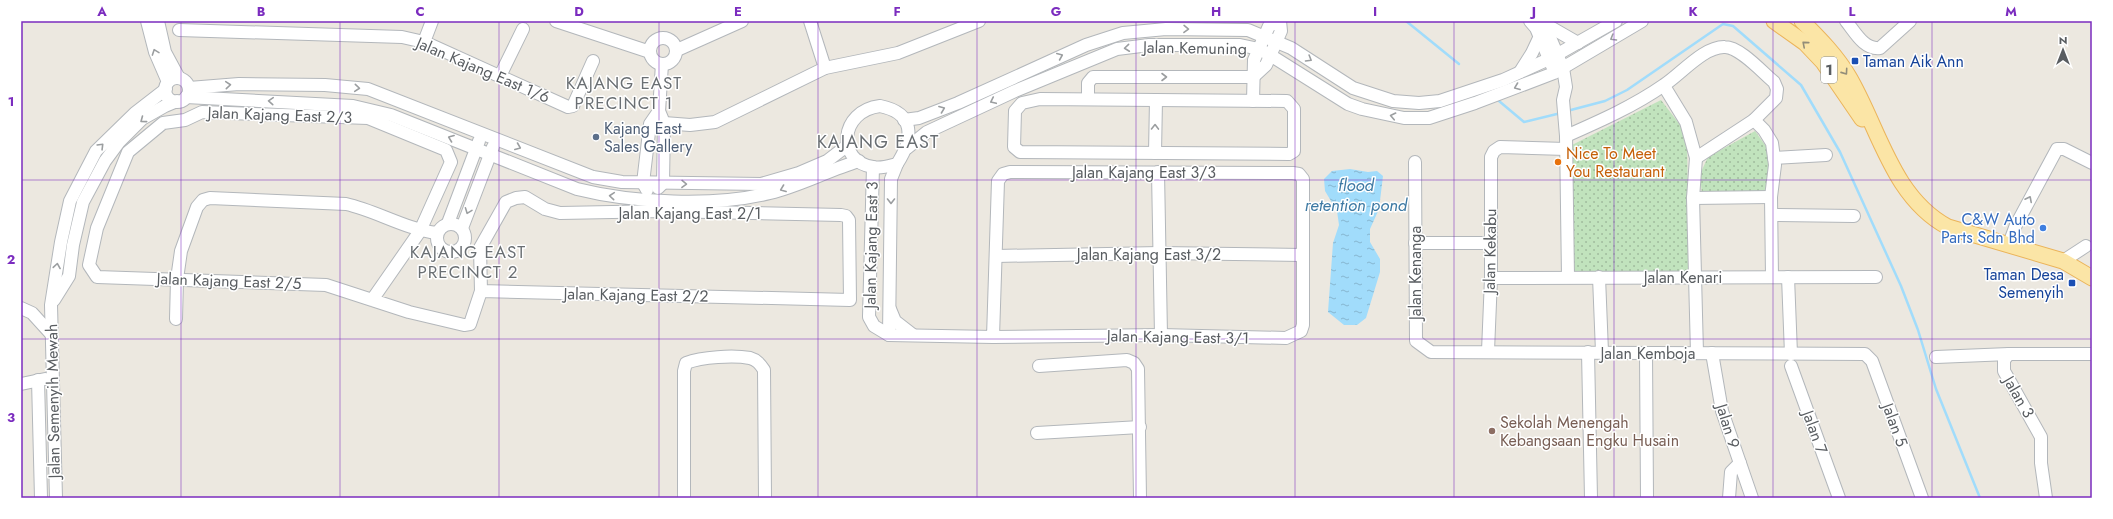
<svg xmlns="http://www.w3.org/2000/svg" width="2113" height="519" viewBox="0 0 2113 519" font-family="Jost,sans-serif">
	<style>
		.green { fill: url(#green-dots) }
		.water { fill: url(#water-ripples) }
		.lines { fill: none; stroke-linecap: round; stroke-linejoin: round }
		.stream { stroke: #a1dcfb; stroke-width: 2.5 }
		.minor-casing { stroke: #b3b7bb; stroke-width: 14 }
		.major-casing { stroke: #ebb45a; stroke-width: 17 }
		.minor { stroke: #fff; stroke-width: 12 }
		.major { stroke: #fbe5a6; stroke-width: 15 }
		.oneway { stroke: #9b9ea0 }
		.oneway2 { stroke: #928d79 }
		.grid { fill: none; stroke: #7b2cbf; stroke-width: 1; stroke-opacity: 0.55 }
		.transit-dot { fill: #1a4fb4; stroke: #fff; stroke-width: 1.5 }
		.service-dot { fill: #5c6f8a; stroke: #fff; stroke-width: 1.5 }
		.food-dot { fill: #e8710a; stroke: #fff; stroke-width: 1.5 }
		.shop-dot { fill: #3f7fe0; stroke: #fff; stroke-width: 1.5 }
		.education-dot { fill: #8d6e63; stroke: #fff; stroke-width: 1.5 }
		.labels { text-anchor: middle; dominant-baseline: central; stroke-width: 3; stroke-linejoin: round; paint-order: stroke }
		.shield { fill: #fff; stroke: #8b8e90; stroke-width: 1 }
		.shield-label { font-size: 15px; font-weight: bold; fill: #595d61 }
		.street-label { font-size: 16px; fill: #595d61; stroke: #fff }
		.transit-label { font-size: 16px; fill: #164399; stroke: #fff; text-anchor: start }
		.service-label { font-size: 16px; fill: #4e5e75; stroke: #fff; text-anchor: start }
		.food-label { font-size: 16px; fill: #c56008; stroke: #fff; text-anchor: start }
		.shop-label { font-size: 16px; fill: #366cbe; stroke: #fff; text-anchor: end }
		.education-label { font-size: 16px; fill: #785e54; stroke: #fff; text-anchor: start }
		.neighbourhood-label { font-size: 17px; letter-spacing: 1px; fill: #6a6f73; stroke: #fff }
		.water-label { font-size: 17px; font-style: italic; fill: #3d79a3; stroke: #fff }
		.quarter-label { font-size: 18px; letter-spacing: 1px; fill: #6a6f73; stroke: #fff }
		.neatline { fill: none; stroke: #7b2cbf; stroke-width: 1.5 }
		.grid-label { font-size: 13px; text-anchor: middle; font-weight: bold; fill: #7b2cbf }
	</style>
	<defs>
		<pattern id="green-dots" width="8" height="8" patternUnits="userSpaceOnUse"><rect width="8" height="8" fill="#c1e3bd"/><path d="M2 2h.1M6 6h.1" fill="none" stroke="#a0bb9d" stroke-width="1.8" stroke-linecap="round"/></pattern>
		<pattern id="water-ripples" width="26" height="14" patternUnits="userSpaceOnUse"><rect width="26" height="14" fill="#a1dcfb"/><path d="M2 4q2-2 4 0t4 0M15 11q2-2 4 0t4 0" fill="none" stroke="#86b6cf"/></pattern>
	</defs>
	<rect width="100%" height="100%" fill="#ece8e0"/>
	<g class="green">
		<polygon points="1661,100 1684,130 1687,139 1689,271 1574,273 1572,145"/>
		<polygon points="1755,131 1768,149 1768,194 1702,195 1700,174 1708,157"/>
	</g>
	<polygon class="water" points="1350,169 1368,172 1377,171 1383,176 1379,209 1370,229 1370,242 1380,259 1380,272 1366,318 1357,325 1344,325 1328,312 1333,243 1339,225 1337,211 1325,191 1324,179 1332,171"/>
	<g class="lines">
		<g class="stream">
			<polyline points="1406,21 1459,64"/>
			<polyline points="1499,101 1524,122 1561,113"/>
			<polyline points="1567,111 1605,101 1627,90 1723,24 1733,26 1801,85 1840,152 1901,286 1918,330 1936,389 1980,498"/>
		</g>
		<defs>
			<g id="minor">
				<polyline points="147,21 155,52 168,82"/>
				<polyline points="158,21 165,52 179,78"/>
				<polyline points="556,21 650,52"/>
				<polyline points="810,21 825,68"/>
				<polyline points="1530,21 1536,28 1552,66"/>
				<polyline points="1543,21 1563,68 1566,87 1563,100 1566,136 1568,277"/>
				<path d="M1846,21c9,11 18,29 34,27l30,-27"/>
				<polyline points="1545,24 1578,43"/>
				<polyline points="179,30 402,37 424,42 568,107 573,106 593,61"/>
				<circle cx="663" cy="51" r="13"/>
				<polyline points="424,42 432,21"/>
				<polyline points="677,50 742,21"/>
				<polyline points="1520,72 1532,53 1540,36"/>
				<polyline points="500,76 523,29"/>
				<circle cx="177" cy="90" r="12"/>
				<polyline points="1664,86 1686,122 1696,158 1693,198 1697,353"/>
				<polyline points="189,88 239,84 325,85 368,89 593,177 622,182 761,184 799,173 827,161 848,145"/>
				<path d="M186,97l167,9 38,9 186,74c56,14 137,18 193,4 29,-7 59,-23 89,-32"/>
				<polygon points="1040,99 1287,101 1294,109 1294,151 1289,154 1020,152 1014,147 1015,111 1022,103"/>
				<polyline points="1088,99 1088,83 1093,77 1253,77 1266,65 1281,31 1280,21"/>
				<polyline points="1253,101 1254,60 1269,26 1279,22"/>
				<path d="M880,106c35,7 34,32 17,58 -8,2 -16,5 -24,3 -37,-5 -34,-56 7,-61z"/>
				<polyline points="904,120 919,118 958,103 1086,45 1123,33 1166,29 1248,30 1291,48 1353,88 1393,101 1419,103 1440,101 1503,80 1549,59 1616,21"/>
				<polyline points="1754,120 1764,130 1772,143 1775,165 1771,197 1772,277"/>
				<polyline points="664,123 690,125 715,122 825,68 898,53 979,21"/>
				<path d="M1566,136c34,-15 68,-30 98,-51 17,-11 40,-39 61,-38 15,0 38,26 49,35l3,7 -1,9 -22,22 -58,38"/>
				<polyline points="907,148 927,132 1015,91 1117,49 1149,45 1240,45 1259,49 1270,55 1348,104 1362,109 1404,118 1429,118 1475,103 1554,73 1642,21"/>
				<polyline points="1155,153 1156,100"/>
				<polyline points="1774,158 1826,155"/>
				<polyline points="1415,162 1416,341 1431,352 1865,354 1872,361 1922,498"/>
				<polyline points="873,167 869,317 874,326 889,335 993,337 1161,335 1286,338 1301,331 1303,325 1303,179 1299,174 1293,173 1010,172 1003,174 998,181 993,337"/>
				<polyline points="1158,172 1161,335"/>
				<polyline points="658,188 663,183 664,123 659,111 662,64"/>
				<polyline points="647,190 643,183 650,124 659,111"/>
				<polyline points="1693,198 1771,197"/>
				<polyline points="1772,215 1854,216"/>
				<polyline points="448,223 479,141"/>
				<circle cx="451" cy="238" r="14"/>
				<polyline points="462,228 493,147"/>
				<polyline points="1415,243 1491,243"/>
				<polyline points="2009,244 2016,225 2057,149 2064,149 2092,163"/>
				<polyline points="996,256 1160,253 1302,255"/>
				<polyline points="2063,261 2086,246"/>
				<polyline points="1599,277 1602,352"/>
				<polyline points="1788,277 1791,354"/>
				<polyline points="1491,278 1876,277"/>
				<polyline points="54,300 69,276 73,245 83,202 105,161 119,142 142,119 165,106 177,101"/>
				<polyline points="372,300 420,231 451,162 446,150 368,118 202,112 185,120 163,123 128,152 97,228 89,265 97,277 326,285 409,312 464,325 470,324 481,291 480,248 506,202 516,198 525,197 545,209 560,213 665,211 841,215 846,216 849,220 850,300 481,291"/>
				<polyline points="21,308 32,313 52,335"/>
				<polyline points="890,309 895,321 913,335"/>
				<path d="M176,319l1,-40 4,-28 16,-44 6,-7 7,-2 136,6c31,7 59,25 91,29"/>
				<polyline points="889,335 891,179 897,164"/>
				<polyline points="1488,351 1491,278 1491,157 1494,151 1500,147 1566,149"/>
				<polyline points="1588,352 1591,498"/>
				<polyline points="1646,353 1647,498"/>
				<polyline points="1712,353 1722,411 1752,498"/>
				<polyline points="1936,357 2009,354"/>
				<polyline points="1039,366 1127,360 1134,363 1138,369 1140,498"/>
				<polyline points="1791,366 1839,498"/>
				<polyline points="38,380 41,498"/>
				<polyline points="21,384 45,379"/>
				<polyline points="1037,433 1140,427"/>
				<polyline points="56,498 51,305 61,242 70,201 96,151 135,113 166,89"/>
				<path d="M684,498v-127l2,-8c16,-6 47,-8 64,-5 7,2 10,6 14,12l1,128"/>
				<polyline points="1729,498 1731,472 1740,463"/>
				<polyline points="2046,498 2041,463 2041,437 2004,371 2004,360 2009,354 2092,354"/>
			</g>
			<g id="major">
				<polyline points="1774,21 1805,43 1823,62 1862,119"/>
				<path d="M1802,21c17,17 35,35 47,56 30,51 43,120 99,150l115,34 29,17"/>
			</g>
		</defs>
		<use href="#minor" class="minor-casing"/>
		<use href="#major" class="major-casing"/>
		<use href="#minor" class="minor"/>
		<use href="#major" class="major"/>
	</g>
	<defs><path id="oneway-chevron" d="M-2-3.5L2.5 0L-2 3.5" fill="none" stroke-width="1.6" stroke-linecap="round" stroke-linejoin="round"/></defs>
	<g class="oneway">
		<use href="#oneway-chevron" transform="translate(1186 29) rotate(1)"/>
		<use href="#oneway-chevron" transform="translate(1613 38) rotate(149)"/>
		<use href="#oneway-chevron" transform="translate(1127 48) rotate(174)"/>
		<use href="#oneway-chevron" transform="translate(155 52) rotate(-110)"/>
		<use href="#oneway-chevron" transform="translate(1060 56) rotate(-23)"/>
		<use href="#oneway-chevron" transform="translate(1309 59) rotate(31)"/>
		<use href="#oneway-chevron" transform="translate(1164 77)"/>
		<use href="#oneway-chevron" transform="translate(228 85) rotate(-5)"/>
		<use href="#oneway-chevron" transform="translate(1517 87) rotate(159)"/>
		<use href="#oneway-chevron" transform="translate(357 88) rotate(5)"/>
		<use href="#oneway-chevron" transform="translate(271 101) rotate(-176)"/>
		<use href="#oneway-chevron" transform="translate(993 101) rotate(155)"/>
		<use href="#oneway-chevron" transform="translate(942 109) rotate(-21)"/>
		<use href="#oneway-chevron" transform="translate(1393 116) rotate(-168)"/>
		<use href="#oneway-chevron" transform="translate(143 120) rotate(143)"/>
		<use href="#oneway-chevron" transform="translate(1155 127) rotate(-89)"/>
		<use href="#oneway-chevron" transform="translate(451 138) rotate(-159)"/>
		<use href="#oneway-chevron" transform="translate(101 146) rotate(-45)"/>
		<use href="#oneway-chevron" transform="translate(518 147) rotate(22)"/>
		<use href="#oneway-chevron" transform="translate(684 184) rotate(1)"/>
		<use href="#oneway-chevron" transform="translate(783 189) rotate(159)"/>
		<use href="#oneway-chevron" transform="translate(612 196) rotate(-175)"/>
		<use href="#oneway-chevron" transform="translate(2029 199) rotate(-63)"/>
		<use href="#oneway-chevron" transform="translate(891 201) rotate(90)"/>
		<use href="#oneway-chevron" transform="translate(468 211) rotate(111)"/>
		<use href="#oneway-chevron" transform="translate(57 266) rotate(-81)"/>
	</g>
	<g class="oneway2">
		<use href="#oneway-chevron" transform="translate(1805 44) rotate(-139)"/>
		<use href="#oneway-chevron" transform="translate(1845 72) rotate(55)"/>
	</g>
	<path class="grid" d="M181,21v477M340,21v477M499,21v477M659,21v477M818,21v477M977,21v477M1136,21v477M1295,21v477M1454,21v477M1614,21v477M1773,21v477M1932,21v477M21,180h2071M21,339h2071"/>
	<g class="transit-dot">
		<rect x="1851" y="57" width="8" height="8" rx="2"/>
		<rect x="2068" y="279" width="8" height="8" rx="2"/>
	</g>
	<circle class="service-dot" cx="596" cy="137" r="4"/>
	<circle class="food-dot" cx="1558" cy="162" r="4"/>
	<circle class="shop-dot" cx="2043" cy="228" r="4"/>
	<circle class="education-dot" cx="1492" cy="431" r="4"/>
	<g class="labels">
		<rect class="shield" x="1821" y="57" width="16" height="26" rx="3"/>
		<g class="shield-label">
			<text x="1829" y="70">1</text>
		</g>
		<g class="street-label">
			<text transform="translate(1195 48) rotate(1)">Jalan Kemuning</text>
			<text transform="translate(483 70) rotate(23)">Jalan Kajang East 1/6</text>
			<text transform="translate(280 115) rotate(2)">Jalan Kajang East 2/3</text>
			<text x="1144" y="172">Jalan Kajang East 3/3</text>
			<text x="690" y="213">Jalan Kajang East 2/1</text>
			<text transform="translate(871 245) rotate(-89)">Jalan Kajang East 3</text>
			<text transform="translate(1490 251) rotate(-89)">Jalan Kekabu</text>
			<text x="1149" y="254">Jalan Kajang East 3/2</text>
			<text transform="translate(1415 273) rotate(-90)">Jalan Kenanga</text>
			<text x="1683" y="277">Jalan Kenari</text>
			<text transform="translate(229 281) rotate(2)">Jalan Kajang East 2/5</text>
			<text transform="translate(636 295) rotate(1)">Jalan Kajang East 2/2</text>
			<text transform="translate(1178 337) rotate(1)">Jalan Kajang East 3/1</text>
			<text x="1648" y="353">Jalan Kemboja</text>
			<text transform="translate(2019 397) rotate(60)">Jalan 3</text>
			<text transform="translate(53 401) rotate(-91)">Jalan Semenyih Mewah</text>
			<text transform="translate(1895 425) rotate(70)">Jalan 5</text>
			<text transform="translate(1728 426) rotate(73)">Jalan 9</text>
			<text transform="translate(1815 432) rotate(70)">Jalan 7</text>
		</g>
		<g class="transit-label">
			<text x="1863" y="61">Taman Aik Ann</text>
			<text x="2064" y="274" text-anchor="end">Taman Desa<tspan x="2064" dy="18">Semenyih</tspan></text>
		</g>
		<g class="service-label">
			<text x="604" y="128">Kajang East<tspan x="604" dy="18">Sales Gallery</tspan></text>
		</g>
		<g class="food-label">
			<text x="1566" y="153">Nice To Meet<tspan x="1566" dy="18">You Restaurant</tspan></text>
		</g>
		<g class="shop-label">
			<text x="2035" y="219">C&amp;W Auto<tspan x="2035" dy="18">Parts Sdn Bhd</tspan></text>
		</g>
		<g class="education-label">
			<text x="1500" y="422">Sekolah Menengah<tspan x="1500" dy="18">Kebangsaan Engku Husain</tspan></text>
		</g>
		<g class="neighbourhood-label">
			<text x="624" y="83">KAJANG EAST<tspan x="624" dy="20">PRECINCT 1</tspan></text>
			<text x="468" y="252">KAJANG EAST<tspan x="468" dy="20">PRECINCT 2</tspan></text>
		</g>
		<g class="water-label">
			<text x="1356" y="185">flood<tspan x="1356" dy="20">retention pond</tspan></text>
		</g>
		<g class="quarter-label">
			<text x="878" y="142">KAJANG EAST</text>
		</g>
	</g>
	<rect width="2113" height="519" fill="none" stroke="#ffffff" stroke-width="44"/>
	<g transform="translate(2063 50)" stroke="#ffffff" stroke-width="3" paint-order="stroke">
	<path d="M0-3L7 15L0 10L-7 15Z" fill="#595d61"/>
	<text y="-6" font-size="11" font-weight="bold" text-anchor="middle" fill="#595d61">N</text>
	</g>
	<rect x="22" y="22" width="2069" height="475" class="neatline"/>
	<g class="grid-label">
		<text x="102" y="16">A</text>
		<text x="261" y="16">B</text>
		<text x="420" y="16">C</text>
		<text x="579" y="16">D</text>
		<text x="738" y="16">E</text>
		<text x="897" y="16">F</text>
		<text x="1056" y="16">G</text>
		<text x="1216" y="16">H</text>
		<text x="1375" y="16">I</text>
		<text x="1534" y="16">J</text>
		<text x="1693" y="16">K</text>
		<text x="1852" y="16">L</text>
		<text x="2011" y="16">M</text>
		<text x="11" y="106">1</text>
		<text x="11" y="264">2</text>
		<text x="11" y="422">3</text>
	</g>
</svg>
